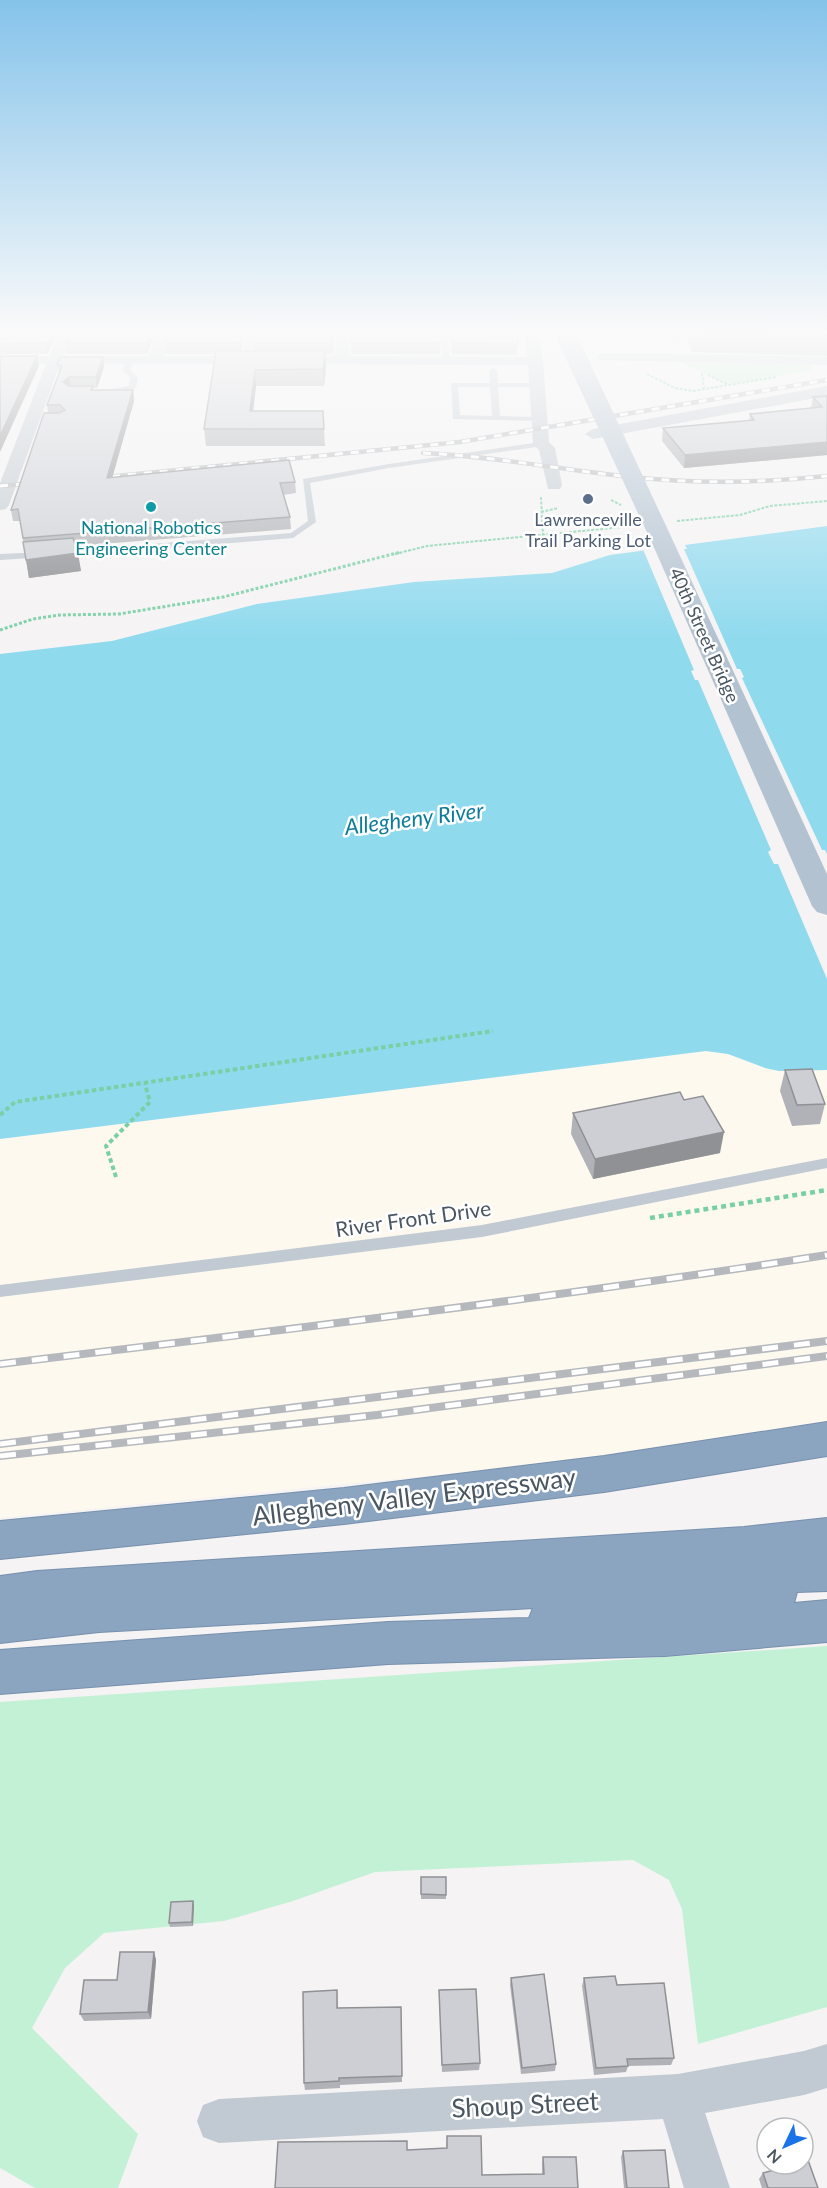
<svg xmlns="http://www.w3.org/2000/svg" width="827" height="2188" viewBox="0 0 827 2188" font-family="Lato,sans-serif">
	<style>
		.commercial { fill: #fdf9ef }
		.green { fill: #c3f1d5 }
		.water { fill: #90daee }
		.pier { fill: #f5f3f3 }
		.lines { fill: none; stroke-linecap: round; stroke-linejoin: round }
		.motorway-casing { stroke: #7690ad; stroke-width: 2 }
		.path-far3 { stroke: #7ad0a6; stroke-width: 2; stroke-dasharray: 3 1.5; stroke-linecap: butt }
		.path-far2 { stroke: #7ad0a6; stroke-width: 3; stroke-dasharray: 3 2; stroke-linecap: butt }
		.path-far1 { stroke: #7ad0a6; stroke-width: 4; stroke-dasharray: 4.5 3; stroke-linecap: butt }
		.path { stroke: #7ad0a6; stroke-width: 4.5; stroke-dasharray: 5 4; stroke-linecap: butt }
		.service { fill: #c1cad2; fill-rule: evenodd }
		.minor { fill: #c1cad2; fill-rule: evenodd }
		.primary { fill: #b3c2d1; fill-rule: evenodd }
		.motorway { fill: #8ba5c1; fill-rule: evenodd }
		.rail-far1-casing { stroke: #b5b8bd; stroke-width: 4.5 }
		.rail-casing { stroke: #b5b8bd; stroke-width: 8 }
		.rail-far1 { stroke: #fff; stroke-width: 3; stroke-dasharray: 8; stroke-linecap: butt }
		.rail { stroke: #fff; stroke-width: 5; stroke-dasharray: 16; stroke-linecap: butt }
		.primary-bridge { stroke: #b3c2d1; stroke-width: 20 }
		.wall { fill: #b0b2b7 }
		.shaded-wall { fill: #909195 }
		.building { fill: #cdcfd5; stroke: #909195; stroke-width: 1.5 }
		.service-dot { fill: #5c6f8a; stroke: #fff; stroke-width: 2 }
		.culture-dot { fill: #0f9aa8; stroke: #fff; stroke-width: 2 }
		.labels { text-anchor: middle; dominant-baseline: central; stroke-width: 5; stroke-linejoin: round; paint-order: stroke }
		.far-service-label { font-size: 18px; fill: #4e5e75; stroke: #fff }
		.far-culture-label { font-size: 18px; fill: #0d838f; stroke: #fff }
		.far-street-label { font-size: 18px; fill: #4a5661; stroke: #fff }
		.street-label { font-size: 21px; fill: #4a5661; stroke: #fff }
		.water-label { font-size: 22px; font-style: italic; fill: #0c7c9b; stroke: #fff }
		.near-street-label { font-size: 26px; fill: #4a5661; stroke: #fff }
	</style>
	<rect width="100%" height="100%" fill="#f5f3f3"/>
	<polygon class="commercial" points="706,1051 728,1054 779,1071 827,1070 827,1423 550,1464 0,1518 0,1139"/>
	<g class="green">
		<polygon points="689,360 809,363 813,370 727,384 680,362"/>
		<polygon points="827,1646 827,2007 698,2044 682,1909 669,1880 633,1860 375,1872 293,1901 224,1921 104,1933 65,1968 32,2028 138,2134 118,2188 35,2188 0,2168 0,1702"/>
	</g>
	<polygon class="water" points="827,526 827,1070 779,1071 765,1068 728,1054 706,1051 0,1139 0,654 112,641 257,604 414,582 552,573 610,555"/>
	<polygon class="pier" points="683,541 687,549 684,549 737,669 740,669 744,677 742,678 822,850 825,850 827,854 827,979 778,864 774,864 768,852 771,850 698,680 695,680 691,671 694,670 642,547"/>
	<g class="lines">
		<defs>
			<g id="motorway">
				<polygon points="827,1422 827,1456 604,1492 344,1524 0,1559 0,1521 344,1488 604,1456"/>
				<polygon points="827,1518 827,1591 797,1592 794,1603 827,1600 827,1642 665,1656 388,1664 0,1694 0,1650 388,1622 529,1618 533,1608 99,1632 0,1643 0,1576 37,1571 744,1527"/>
			</g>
		</defs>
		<use href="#motorway" class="motorway-casing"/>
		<g class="path-far3">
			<polyline points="675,333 678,344"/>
			<polyline points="702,373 704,388"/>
			<polyline points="647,374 675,388 693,391 776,377"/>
			<polyline points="708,375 727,384"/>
			<polyline points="541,497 543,535"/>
			<polyline points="611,500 621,505"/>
			<polyline points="541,512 558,508"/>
			<polyline points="677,521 740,515 770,506 827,501"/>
			<polyline points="395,554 427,546 633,526"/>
		</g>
		<polyline class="path-far2" points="0,630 33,619 60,615 119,614 223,597 401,552"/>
		<g class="path-far1">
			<polyline points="0,1115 15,1102 493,1031"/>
			<polyline points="116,1177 106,1146 150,1102 145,1084"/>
		</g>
		<polyline class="path" points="650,1218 827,1190"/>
		<g class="service">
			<polygon points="247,333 255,333 249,360 245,362 241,360"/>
			<polygon points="441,333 448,333 450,362 443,360"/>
			<polygon points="130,358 134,360 130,370 138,378 136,388 106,394 106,390 129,386 130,378 122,370 126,360"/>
			<path d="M493,368l4,2 1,13h37l4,2 -4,2h-37l2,29 37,1 4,2 -1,2 -87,-2 -2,-36h39l-1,-13zM458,387h32l2,29 -32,-1z"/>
			<polygon points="541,442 544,442 544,446 389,468 310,483 316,522 293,538 62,557 58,554 62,551 291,533 308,521 303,479 389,464"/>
			<polygon points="43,552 47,555 46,557 0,560 0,554"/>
			<polygon points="827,1158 827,1168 482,1237 0,1297 0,1285 482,1225"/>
		</g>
		<g class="minor">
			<polygon points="58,333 72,333 64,356 149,356 156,333 170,333 164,356 250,356 257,360 250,364 60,364 9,505 6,509 0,510 0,483 46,364 0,364 0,356 49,356"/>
			<polygon points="336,333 350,333 349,356 527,357 525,333 539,333 543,361 549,442 555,448 562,485 560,489 548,489 539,450 533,444 528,365 288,364 281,360 288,356 335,356"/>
			<polygon points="604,353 827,357 827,365 599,360 597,357 599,354"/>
			<polygon points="827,386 827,396 593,439 585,434 593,429"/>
			<polygon points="827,2044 827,2088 804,2095 705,2113 730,2188 684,2188 663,2119 219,2143 203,2137 197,2121 203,2105 219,2099 678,2074 804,2051"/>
		</g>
		<polygon class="primary" points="663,537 671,538 674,543 827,874 827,915 817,912 812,906 652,543 655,538"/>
		<use href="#motorway" class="motorway"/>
		<defs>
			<g id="rail-far1">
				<path d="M423,453c70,3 139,17 208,24 66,7 131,6 196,-1"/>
				<polyline points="96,478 460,442 827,380"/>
				<polyline points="0,486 36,483"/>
			</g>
			<g id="rail">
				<path d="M0,1364c276,-33 552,-66 827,-109"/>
				<polyline points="0,1444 827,1341"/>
				<polyline points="0,1456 377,1415 827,1356"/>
			</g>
		</defs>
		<use href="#rail-far1" class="rail-far1-casing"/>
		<use href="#rail" class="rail-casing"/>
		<use href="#rail-far1" class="rail-far1"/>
		<use href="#rail" class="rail"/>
		<polyline class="primary-bridge" points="565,333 663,543"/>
	</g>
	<g class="wall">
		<polygon points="0,333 57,333 47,354 0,354"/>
		<polygon points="69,333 155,333 147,354 67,354 66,343"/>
		<polygon points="245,333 241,351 253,351 252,343 334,333 333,354 325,354 326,367 324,386 256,386 253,411 323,411 325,446 206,446 204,429 216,354 166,354 165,343"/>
		<polygon points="352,333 441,333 440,333 440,354 351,354"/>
		<polygon points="450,333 518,333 517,355 452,354"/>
		<polygon points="686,333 827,333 827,356 692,352"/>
		<polygon points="103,357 104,367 97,388 93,388 94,390 133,390 134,401 112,478 295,482 296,493 283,495 290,517 291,529 76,546 81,571 29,578 20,521 13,521 11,510 48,413 47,405 59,373 57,364"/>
		<polygon points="827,396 827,455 684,468 662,441 663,428 749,421 750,414 811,408 813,397"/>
		<polygon points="785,1070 825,1104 820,1124 792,1126 780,1091"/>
		<polygon points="684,1100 720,1153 593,1179 571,1134 573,1113"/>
		<rect x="421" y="1877" width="25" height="22"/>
		<polygon points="193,1901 194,1905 193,1926 170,1927 169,1923"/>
		<polygon points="154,1952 156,1960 151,2019 84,2021 80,2014 117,1980"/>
		<polygon points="511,1978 556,2064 555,2071 521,2074 510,1985"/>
		<polygon points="584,1978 617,1985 674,2058 671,2065 628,2066 626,2072 594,2075 582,1986"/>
		<polygon points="337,1990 338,2008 401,2007 402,2082 340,2085 340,2088 305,2090 304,2083"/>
		<polygon points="439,1990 480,2063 479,2070 442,2072"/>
		<polygon points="447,2136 482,2175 542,2174 542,2163 543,2157 578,2188 275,2188 407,2150 446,2148"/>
		<polygon points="623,2151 669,2188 624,2188 621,2157"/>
		<polygon points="763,2173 818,2188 762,2188 759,2179"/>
	</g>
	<g class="shaded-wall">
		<polygon points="51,333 57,333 47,354 46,343"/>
		<polygon points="150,333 155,333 147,354 146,343"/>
		<polygon points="242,333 245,333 240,354 239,343"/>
		<polygon points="333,333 334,333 333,354 332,343"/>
		<polygon points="325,351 326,367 324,386 323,369"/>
		<polygon points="37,356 39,366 0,452 0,436"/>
		<polygon points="103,357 104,367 97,388 96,377"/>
		<polygon points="255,370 256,386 251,428 250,411"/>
		<polygon points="69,377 71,388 63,382"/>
		<polygon points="133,390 134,401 109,489 107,478"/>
		<polygon points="827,442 827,455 684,468 685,455"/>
		<polygon points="78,553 81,571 29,578 26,560"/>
		<polygon points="724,1132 720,1153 593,1179 595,1159"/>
		<polygon points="193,1901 194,1905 193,1926 192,1922"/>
		<polygon points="154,1952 156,1960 151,2019 148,2012"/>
	</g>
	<g class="building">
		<polygon points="0,333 51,333 46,343 0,344"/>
		<polygon points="69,333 150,333 146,343 66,343"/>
		<polygon points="168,333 242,333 239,343 165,343"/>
		<polygon points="254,333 333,333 332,343 252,343"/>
		<polygon points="352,333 440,333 440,343 351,343"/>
		<polygon points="451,333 518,333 518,344 452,343"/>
		<polygon points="694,333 827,333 827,336"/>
		<polygon points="216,351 325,351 323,369 255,370 250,411 323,411 324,429 204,429"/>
		<polygon points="0,356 37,356 0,436"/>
		<polygon points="60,357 103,357 96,377 69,377 63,382 69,386 93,386 91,390 133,390 107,478 289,460 295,482 280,483 290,517 23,538 18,509 11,510 44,413 59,413 65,410 60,405 47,405 62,366 57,364"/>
		<polygon points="827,396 827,442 685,455 663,428 754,420 750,414 822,407 813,397"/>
		<polygon points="73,538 78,553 26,560 23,542"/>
		<polygon points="812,1069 825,1104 797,1105 785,1070"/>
		<polygon points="680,1092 684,1100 703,1096 724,1132 595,1159 573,1113"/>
		<polygon points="421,1877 446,1877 446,1895 421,1894"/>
		<polygon points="193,1901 192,1922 169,1923 171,1902"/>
		<polygon points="120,1952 154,1952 148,2012 80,2014 84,1980 117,1980"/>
		<polygon points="544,1974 556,2064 522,2068 511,1978"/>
		<polygon points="615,1976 617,1985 664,1983 674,2058 627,2059 628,2066 596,2068 584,1978"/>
		<polygon points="476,1989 480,2063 442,2065 439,1990"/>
		<polygon points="337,1990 337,2008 401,2007 402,2076 339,2078 339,2081 304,2083 303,1992"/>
		<polygon points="447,2136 481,2136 482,2175 544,2174 543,2157 576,2157 578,2188 275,2188 278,2142 407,2141 407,2150 447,2148"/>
		<polygon points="665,2150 669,2188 627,2188 623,2151"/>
		<polygon points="808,2160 818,2188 768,2188 763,2173 796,2164 803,2164 803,2162"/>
	</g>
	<linearGradient id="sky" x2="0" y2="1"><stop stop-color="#85c3ea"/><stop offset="0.52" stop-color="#fafafa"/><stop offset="1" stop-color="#fafafa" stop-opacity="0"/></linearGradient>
	<rect width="827" height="639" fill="url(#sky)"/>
	<circle class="service-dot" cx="588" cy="499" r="6"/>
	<circle class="culture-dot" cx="151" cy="507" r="6"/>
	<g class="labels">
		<g class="far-service-label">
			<text x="588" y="519">Lawrenceville<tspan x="588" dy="21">Trail Parking Lot</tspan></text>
		</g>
		<g class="far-culture-label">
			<text x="151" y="527">National Robotics<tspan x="151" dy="21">Engineering Center</tspan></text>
		</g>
		<g class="far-street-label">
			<text transform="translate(705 635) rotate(66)">40th Street Bridge</text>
		</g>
		<g class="street-label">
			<text transform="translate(413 1218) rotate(-8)">River Front Drive</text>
		</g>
		<g class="water-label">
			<text transform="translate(414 818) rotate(-7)">Allegheny River</text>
		</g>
		<g class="near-street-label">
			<text transform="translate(414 1496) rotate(-7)">Allegheny Valley Expressway</text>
			<text transform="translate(525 2104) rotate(-3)">Shoup Street</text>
		</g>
	</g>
	<g transform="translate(785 2146) rotate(226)"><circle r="28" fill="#ffffff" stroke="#b7bbc0" stroke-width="1.5"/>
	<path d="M0-4.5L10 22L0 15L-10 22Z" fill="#1a73e8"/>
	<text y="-9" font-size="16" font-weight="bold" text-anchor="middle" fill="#4a5661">N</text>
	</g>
</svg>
